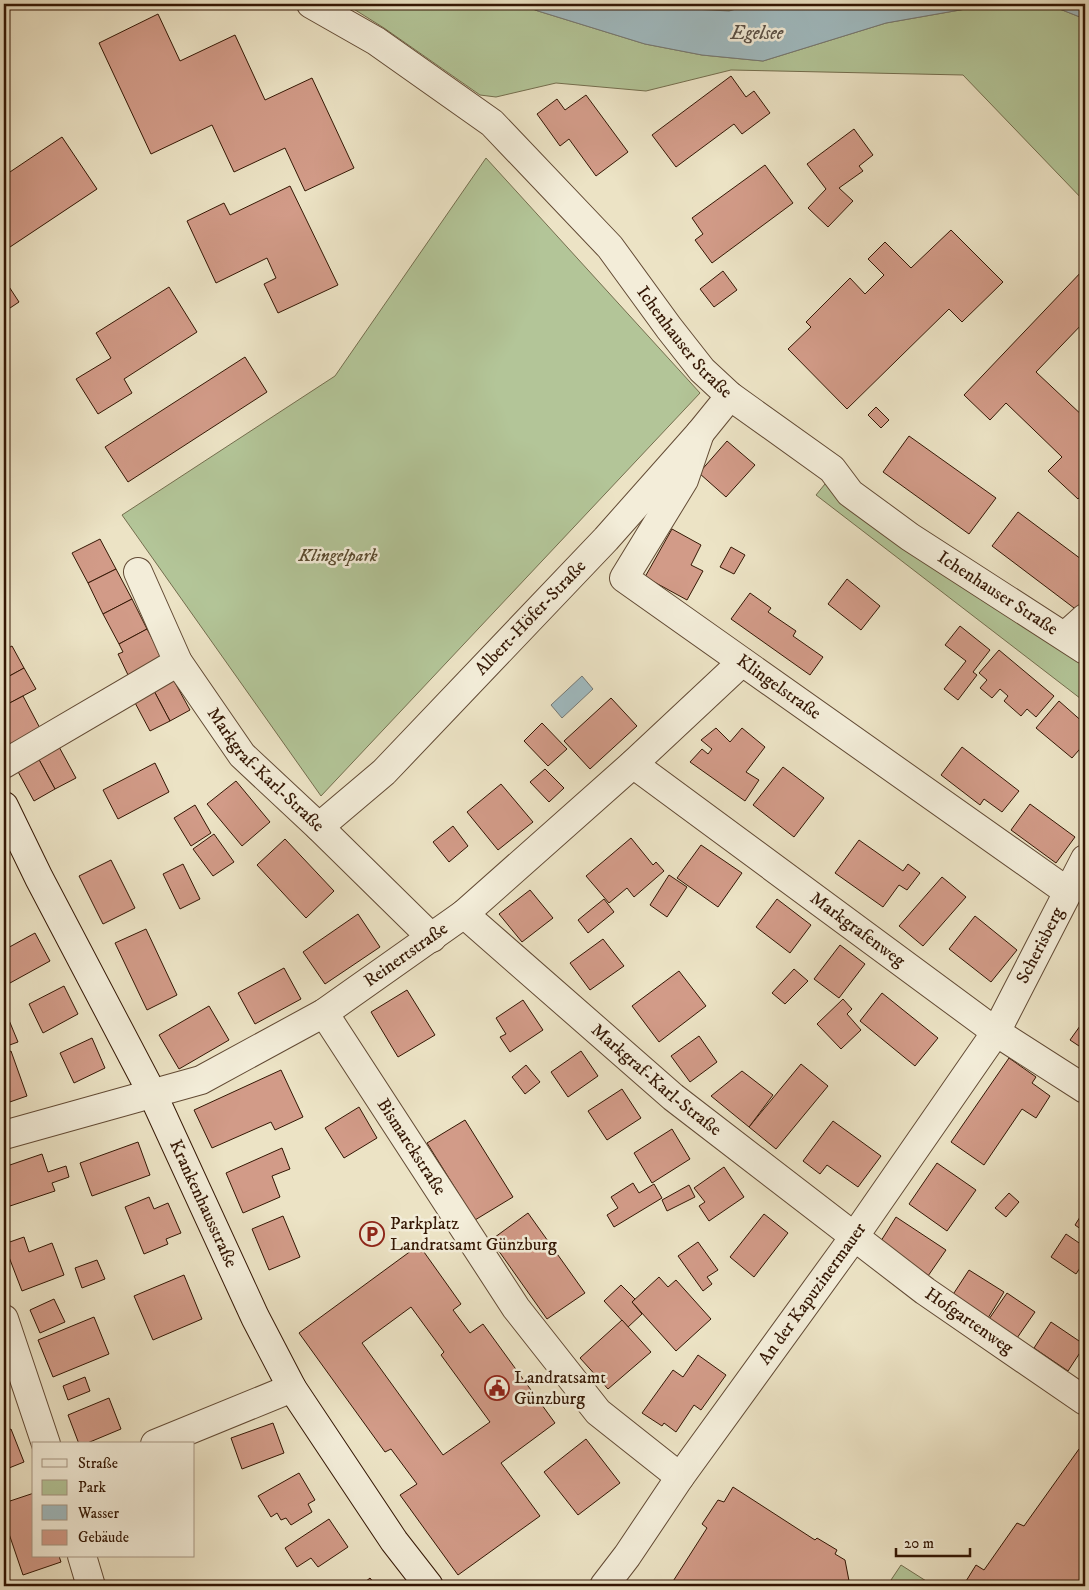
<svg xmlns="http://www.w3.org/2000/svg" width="1089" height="1590" viewBox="0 0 1089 1590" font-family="'IM FELL DW Pica',serif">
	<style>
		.green { fill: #b3c598; stroke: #746e4e }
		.water { fill: #a0bbc1; stroke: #757975 }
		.building { fill: #d29b88; stroke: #341704; fill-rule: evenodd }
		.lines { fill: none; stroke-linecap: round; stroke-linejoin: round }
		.street-casing { stroke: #624a34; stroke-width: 30 }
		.secondary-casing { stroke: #341704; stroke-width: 30 }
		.street { stroke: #f3edd9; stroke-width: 28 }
		.secondary { stroke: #f3edd9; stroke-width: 28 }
		.labels { text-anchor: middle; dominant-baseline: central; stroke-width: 5; stroke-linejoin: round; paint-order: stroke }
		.street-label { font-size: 18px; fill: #341704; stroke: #f3edd9 }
		.park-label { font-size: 18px; font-style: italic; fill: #5a4b30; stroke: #f3edd9 }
		.poi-label { font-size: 18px; fill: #341704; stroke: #f3edd9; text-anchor: start }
		.water-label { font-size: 19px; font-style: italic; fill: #5a5046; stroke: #f3edd9 }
	</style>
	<rect width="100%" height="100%" fill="#ece3c5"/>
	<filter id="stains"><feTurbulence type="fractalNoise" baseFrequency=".004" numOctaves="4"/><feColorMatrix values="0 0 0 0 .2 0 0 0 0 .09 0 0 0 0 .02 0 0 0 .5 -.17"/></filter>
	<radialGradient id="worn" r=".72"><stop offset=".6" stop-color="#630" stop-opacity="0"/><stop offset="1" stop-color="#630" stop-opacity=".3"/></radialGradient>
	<g class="green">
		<polygon points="351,4 520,4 538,11 645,44 702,55 763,61 886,23 994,4 1047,4 1085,19 1085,202 963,75 731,70 646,91 556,83 496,97 480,95 384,28 352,8"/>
		<polygon points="630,4 754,4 729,11 639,6"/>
		<polygon points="486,158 700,393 321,796 122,515 335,376"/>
		<polygon points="825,484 870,521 1081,659 1085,668 1085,702 816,495"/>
		<polygon points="901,1565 934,1586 887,1586"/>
	</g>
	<g class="water">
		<polygon points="520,4 630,4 639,6 729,11 754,4 994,4 886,23 763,61 702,55 645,44 538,11"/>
		<polygon points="1047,4 1085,4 1085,19"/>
		<polygon points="582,676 593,689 562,718 551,705"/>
	</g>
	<g class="building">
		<polygon points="158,14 180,61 235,35 265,100 312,78 354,168 305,191 285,148 234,172 212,125 151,154 99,43"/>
		<polygon points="731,76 746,97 754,91 770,113 742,134 734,124 676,167 652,135"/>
		<polygon points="586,95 628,152 596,176 569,139 560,146 537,114 557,99 565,110"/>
		<polygon points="854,129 873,155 859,166 863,171 839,188 853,201 828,227 808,208 826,189 807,164"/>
		<polygon points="62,137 97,189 4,251 4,176"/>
		<polygon points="765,165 793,203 712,263 695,240 703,234 692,218"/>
		<polygon points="290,186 338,285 278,313 264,284 276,278 267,258 216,283 187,221 224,203 230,215"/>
		<polygon points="951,230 1003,282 962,322 949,309 847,409 788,349 811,327 806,322 850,278 865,294 884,275 868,259 885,242 911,268"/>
		<polygon points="1085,268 1085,321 1036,372 1085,418 1085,491 1078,499 1048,471 1062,457 1006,403 990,420 964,395"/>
		<polygon points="723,271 737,290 714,307 700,289"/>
		<polygon points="4,279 19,302 4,312"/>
		<polygon points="169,287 197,332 124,379 132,393 98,414 76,379 111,358 96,333"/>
		<polygon points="245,357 267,392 128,482 105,447"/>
		<polygon points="876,407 889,420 881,428 868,415"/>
		<polygon points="909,436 996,498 969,534 883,472"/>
		<polygon points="727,441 755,465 726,497 699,473"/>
		<polygon points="1018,512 1085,562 1085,602 1078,611 992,546"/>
		<polygon points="672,529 701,545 691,565 703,571 687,600 645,577"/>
		<polygon points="100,539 116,569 88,583 72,553"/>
		<polygon points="731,547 745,555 734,574 720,567"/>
		<polygon points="116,569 132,599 103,614 88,583"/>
		<polygon points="847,579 880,606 861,630 828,604"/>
		<polygon points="750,593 771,608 768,612 796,631 793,636 823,657 810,675 731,619"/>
		<polygon points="132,599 147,629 119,644 103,614"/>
		<polygon points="960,626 990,650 973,672 977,675 958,700 944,689 966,661 945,645"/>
		<polygon points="147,629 163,659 129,677 118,654 123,652 119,644"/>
		<polygon points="12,646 24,668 4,679 4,650"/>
		<polygon points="999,650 1054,696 1036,717 1027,709 1021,716 1004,701 1008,696 1000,689 992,698 980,688 987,680 979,673"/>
		<polygon points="24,668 36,689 4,706 4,679"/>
		<polygon points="173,679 190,710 170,721 153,689"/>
		<polygon points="153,689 170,721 150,731 133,699"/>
		<polygon points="23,696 41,730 8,747 4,739 4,706"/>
		<polygon points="611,698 637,726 590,769 564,741"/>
		<polygon points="1059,701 1085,724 1085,743 1072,758 1036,728"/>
		<polygon points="542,723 567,749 548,766 524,741"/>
		<polygon points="716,728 730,742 742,728 765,747 746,772 759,780 745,801 690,762 702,749 708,754 712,749 701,740"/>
		<polygon points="58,745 76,778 55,789 37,756"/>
		<polygon points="962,747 1019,791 1002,812 984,799 980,805 941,775"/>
		<polygon points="37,756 55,789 34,801 16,768"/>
		<polygon points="155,763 169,792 118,819 103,790"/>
		<polygon points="783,767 824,798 794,837 753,805"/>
		<polygon points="545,769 564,788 549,802 530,782"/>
		<polygon points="236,781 270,822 242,846 207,804"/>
		<polygon points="501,784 533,822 498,850 467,812"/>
		<polygon points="1030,804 1075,837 1056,863 1011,830"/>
		<polygon points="195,805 211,833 191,846 174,818"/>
		<polygon points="453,826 468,846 449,862 433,842"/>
		<polygon points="214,834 234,862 213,876 193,849"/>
		<polygon points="631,838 653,865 656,862 664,871 634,897 627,888 609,903 586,876"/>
		<polygon points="285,839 334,891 306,918 257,865"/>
		<polygon points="859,840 903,871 908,864 920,873 907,890 899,885 883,907 835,873"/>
		<polygon points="701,845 742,873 718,907 677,878"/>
		<polygon points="111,860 135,908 103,924 79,876"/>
		<polygon points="183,864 200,899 180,909 163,874"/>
		<polygon points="669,875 687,887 667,917 650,905"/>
		<polygon points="942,877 966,897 923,946 899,926"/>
		<polygon points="530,890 553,918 522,942 499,914"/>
		<polygon points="604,899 614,912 588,933 578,920"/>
		<polygon points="777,899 811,925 790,953 756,927"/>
		<polygon points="358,914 380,947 325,984 303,952"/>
		<polygon points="975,916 1017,950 991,982 949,949"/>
		<polygon points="146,929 177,995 147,1010 115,943"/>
		<polygon points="35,933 50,961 10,983 4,972 4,950"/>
		<polygon points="603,939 624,966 590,990 570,963"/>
		<polygon points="840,945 865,964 839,998 814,979"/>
		<polygon points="284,968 301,999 255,1024 238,993"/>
		<polygon points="794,969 808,981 785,1004 772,993"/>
		<polygon points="679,971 706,1006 659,1042 632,1006"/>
		<polygon points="64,986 78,1014 43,1033 29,1004"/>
		<polygon points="407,990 435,1035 398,1057 371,1012"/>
		<polygon points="882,993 938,1038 915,1066 860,1021"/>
		<polygon points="843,999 852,1009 847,1014 861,1030 841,1049 817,1024"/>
		<polygon points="523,1000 543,1030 510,1052 500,1037 506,1034 496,1018"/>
		<polygon points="209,1006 229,1040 179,1069 159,1035"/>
		<polygon points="4,1008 18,1042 4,1047"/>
		<polygon points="1085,1019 1085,1050 1070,1040"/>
		<polygon points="699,1036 717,1062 690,1082 671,1056"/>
		<polygon points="92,1038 105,1068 74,1083 60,1053"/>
		<polygon points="11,1051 27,1096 4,1104 4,1054"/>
		<polygon points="581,1051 598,1076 568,1097 551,1072"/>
		<polygon points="1009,1058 1036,1077 1032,1083 1050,1096 1036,1118 1022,1109 984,1165 951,1142"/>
		<polygon points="801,1064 828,1086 776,1149 749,1127"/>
		<polygon points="526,1065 540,1082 525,1094 512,1077"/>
		<polygon points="281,1070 303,1117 275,1130 271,1122 212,1148 194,1110"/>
		<polygon points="742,1071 773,1095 749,1127 711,1096"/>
		<polygon points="622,1089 641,1118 607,1140 588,1111"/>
		<polygon points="359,1107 377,1138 344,1158 325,1128"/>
		<polygon points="465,1120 513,1197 475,1220 427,1143"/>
		<polygon points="833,1121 881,1156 858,1187 827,1165 820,1174 803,1161"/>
		<polygon points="672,1129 690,1159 652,1183 634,1153"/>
		<polygon points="138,1142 150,1175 92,1196 80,1163"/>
		<polygon points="282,1148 290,1169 272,1176 280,1197 243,1213 226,1173"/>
		<polygon points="42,1154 48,1172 66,1166 69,1177 52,1183 55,1191 4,1208 4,1167"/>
		<polygon points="937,1163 976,1190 947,1231 909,1204"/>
		<polygon points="724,1167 744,1197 709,1221 699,1206 705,1202 694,1188"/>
		<polygon points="633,1183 639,1193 654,1184 662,1198 614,1227 607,1215 618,1208 611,1197"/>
		<polygon points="689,1185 695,1197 667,1211 662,1200"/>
		<polygon points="1009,1193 1019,1202 1006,1217 995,1208"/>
		<polygon points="149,1197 154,1209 168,1203 181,1233 166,1239 168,1244 144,1254 125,1207"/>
		<polygon points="1085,1209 1085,1232 1075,1225"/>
		<polygon points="528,1213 585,1293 547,1319 491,1240"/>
		<polygon points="764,1214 788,1233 754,1277 730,1257"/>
		<polygon points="283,1216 300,1257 269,1270 252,1229"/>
		<polygon points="896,1217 946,1250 928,1276 879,1244"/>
		<polygon points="1066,1234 1085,1247 1085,1263 1084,1262 1076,1274 1051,1257"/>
		<polygon points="24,1237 29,1252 52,1243 64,1275 22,1291 4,1244"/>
		<polygon points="698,1242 718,1270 707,1277 712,1284 703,1291 678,1256"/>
		<path d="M419,1245l42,59 -8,6 17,23 13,-9 72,99 -54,40 39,53 -82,59 -58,-80 17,-11 -26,-35 -6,3 -86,-119zM411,1307l33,45 -3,3 49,67 -47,33 -81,-112z"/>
		<polygon points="97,1260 105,1279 82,1288 75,1268"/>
		<polygon points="969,1270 1004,1292 988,1318 952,1296"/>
		<polygon points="184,1275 202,1319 153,1340 134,1296"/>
		<polygon points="659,1277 668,1287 676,1280 711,1319 676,1351 632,1302"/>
		<polygon points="621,1285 635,1299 632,1302 642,1314 628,1327 604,1301"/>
		<polygon points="1007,1293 1035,1312 1017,1338 989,1319"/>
		<polygon points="54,1299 65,1322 40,1333 30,1310"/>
		<polygon points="94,1317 109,1354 53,1377 38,1340"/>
		<polygon points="622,1320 651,1352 608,1389 580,1358"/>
		<polygon points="1051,1322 1085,1345 1068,1371 1034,1348"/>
		<polygon points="698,1355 726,1375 701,1410 694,1405 676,1432 664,1423 662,1426 642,1413 673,1370 683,1377"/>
		<polygon points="85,1377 90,1391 68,1400 63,1386"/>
		<polygon points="109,1398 121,1429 85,1444 79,1444 68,1415"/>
		<polygon points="273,1423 284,1453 242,1469 231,1438"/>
		<polygon points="11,1429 24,1462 4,1470 4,1432"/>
		<polygon points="586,1439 620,1483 578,1515 544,1472"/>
		<polygon points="1079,1449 1085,1453 1085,1586 963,1586 976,1565 984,1570 1017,1523 1024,1526"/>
		<polygon points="299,1473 315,1500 308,1504 312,1512 291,1525 286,1518 281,1520 277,1513 271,1517 258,1496"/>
		<polygon points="733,1487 815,1540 817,1538 837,1550 835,1554 845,1560 850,1586 670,1586 707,1528 702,1524 718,1500 724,1502"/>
		<polygon points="34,1493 34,1556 59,1556 61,1562 23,1575 4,1519 4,1503"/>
		<polygon points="329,1519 348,1547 318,1567 311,1558 297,1567 285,1548"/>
		<polygon points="370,1578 376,1586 360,1586"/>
	</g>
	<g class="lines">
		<defs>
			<g id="street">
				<path id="s1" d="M311,4l65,37 116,82 118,124 59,81 33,42 28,26 102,73 18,24 60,44 175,113"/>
				<path id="s2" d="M700,433l-16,47 -60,98 444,314"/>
				<path id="s3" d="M138,572l40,90 64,93 77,72 113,111"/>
				<polyline points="1065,636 1085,618"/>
				<polyline points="4,764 178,662"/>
				<path id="s4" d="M633,764l363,268 89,57"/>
				<path id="s5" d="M319,827l65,-55 222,-233 94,-106 30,-37"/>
				<path id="s6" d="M464,914l209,183 252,194 160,110"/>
				<path id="s7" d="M324,1013l192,295 82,104 82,65"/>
				<path id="s8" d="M4,1135l197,-55 123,-67 140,-99 169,-150 109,-102"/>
				<polyline points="4,1319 46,1444"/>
				<polyline points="155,1444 292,1388"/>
				<polyline points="82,1556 91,1586"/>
				<path id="s9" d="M604,1586l23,-30 53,-79 174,-240 142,-205 89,-173"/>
			</g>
			<g id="secondary">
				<path id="s10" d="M4,806l35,72 113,215 103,224 37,71 102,153 35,45"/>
			</g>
		</defs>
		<use href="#street" class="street-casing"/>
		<use href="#secondary" class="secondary-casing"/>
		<use href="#street" class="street"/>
		<use href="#secondary" class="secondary"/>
	</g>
	<defs>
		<symbol id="parking-ring" viewBox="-11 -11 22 22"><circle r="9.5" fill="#f3edd9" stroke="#8f2418" stroke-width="1.5"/><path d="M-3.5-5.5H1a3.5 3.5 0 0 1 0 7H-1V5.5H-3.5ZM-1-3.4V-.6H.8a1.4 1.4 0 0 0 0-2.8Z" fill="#8f2418"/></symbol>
		<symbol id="civic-ring" viewBox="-11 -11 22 22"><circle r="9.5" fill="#f3edd9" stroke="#8f2418" stroke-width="1.5"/><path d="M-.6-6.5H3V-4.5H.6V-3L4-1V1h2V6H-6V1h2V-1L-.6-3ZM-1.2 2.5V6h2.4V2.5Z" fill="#8f2418"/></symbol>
	</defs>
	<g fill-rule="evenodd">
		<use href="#parking-ring" x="358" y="1220" width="28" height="28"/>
		<use href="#civic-ring" x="483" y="1374" width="28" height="28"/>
	</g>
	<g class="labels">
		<g class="street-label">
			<text stroke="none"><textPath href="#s1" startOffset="509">Ichenhauser Straße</textPath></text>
			<text stroke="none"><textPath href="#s1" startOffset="914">Ichenhauser Straße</textPath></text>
			<text stroke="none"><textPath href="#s5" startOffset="298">Albert-Höfer-Straße</textPath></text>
			<text stroke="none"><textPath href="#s2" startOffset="354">Klingelstraße</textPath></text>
			<text stroke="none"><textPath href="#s3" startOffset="238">Markgraf-Karl-Straße</textPath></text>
			<text stroke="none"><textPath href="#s4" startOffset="279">Markgrafenweg</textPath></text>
			<text stroke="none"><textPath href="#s9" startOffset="776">Scherisberg</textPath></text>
			<text stroke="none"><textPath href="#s8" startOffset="445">Reinertstraße</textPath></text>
			<text stroke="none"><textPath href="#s6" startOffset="254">Markgraf-Karl-Straße</textPath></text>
			<text stroke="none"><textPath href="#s7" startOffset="160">Bismarckstraße</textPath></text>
			<text stroke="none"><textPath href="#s10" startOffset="445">Krankenhausstraße</textPath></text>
			<text stroke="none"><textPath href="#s9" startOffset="359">An der Kapuzinermauer</textPath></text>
			<text stroke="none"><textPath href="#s6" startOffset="649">Hofgartenweg</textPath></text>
		</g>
		<g class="park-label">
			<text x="338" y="556">Klingelpark</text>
		</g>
		<g class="poi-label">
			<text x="390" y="1224">Parkplatz<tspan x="390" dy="21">Landratsamt Günzburg</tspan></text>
			<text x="514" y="1378">Landratsamt<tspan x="514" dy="21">Günzburg</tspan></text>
		</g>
		<g class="water-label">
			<text x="757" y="33">Egelsee</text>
		</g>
	</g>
	<rect width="1089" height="1590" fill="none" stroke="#ece3c5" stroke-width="20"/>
	<rect x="5" y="5" width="1079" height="1580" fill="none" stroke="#341704" stroke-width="2.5"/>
	<rect x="10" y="10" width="1069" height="1570" fill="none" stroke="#341704"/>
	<rect x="32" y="1442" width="162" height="115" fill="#f3edd9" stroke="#a79784"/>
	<rect x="42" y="1459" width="25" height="8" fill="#f3edd9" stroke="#a79784"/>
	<text x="78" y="1468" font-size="15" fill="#341704">Straße</text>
	<rect x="42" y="1480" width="25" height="15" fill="#b3c598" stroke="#a79784"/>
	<text x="78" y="1492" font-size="15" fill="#341704">Park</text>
	<rect x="42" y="1505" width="25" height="15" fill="#a0bbc1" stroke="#a79784"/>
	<text x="78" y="1518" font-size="15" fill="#341704">Wasser</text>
	<rect x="42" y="1530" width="25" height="15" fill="#d29b88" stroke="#a79784"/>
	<text x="78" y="1542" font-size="15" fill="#341704">Gebäude</text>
	<path d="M896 1548v8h74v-8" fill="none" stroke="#341704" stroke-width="2.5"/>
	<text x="904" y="1548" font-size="15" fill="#341704" stroke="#f3edd9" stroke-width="4" paint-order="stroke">20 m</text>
	<rect width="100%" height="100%" filter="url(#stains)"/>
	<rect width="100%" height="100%" fill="url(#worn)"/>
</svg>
